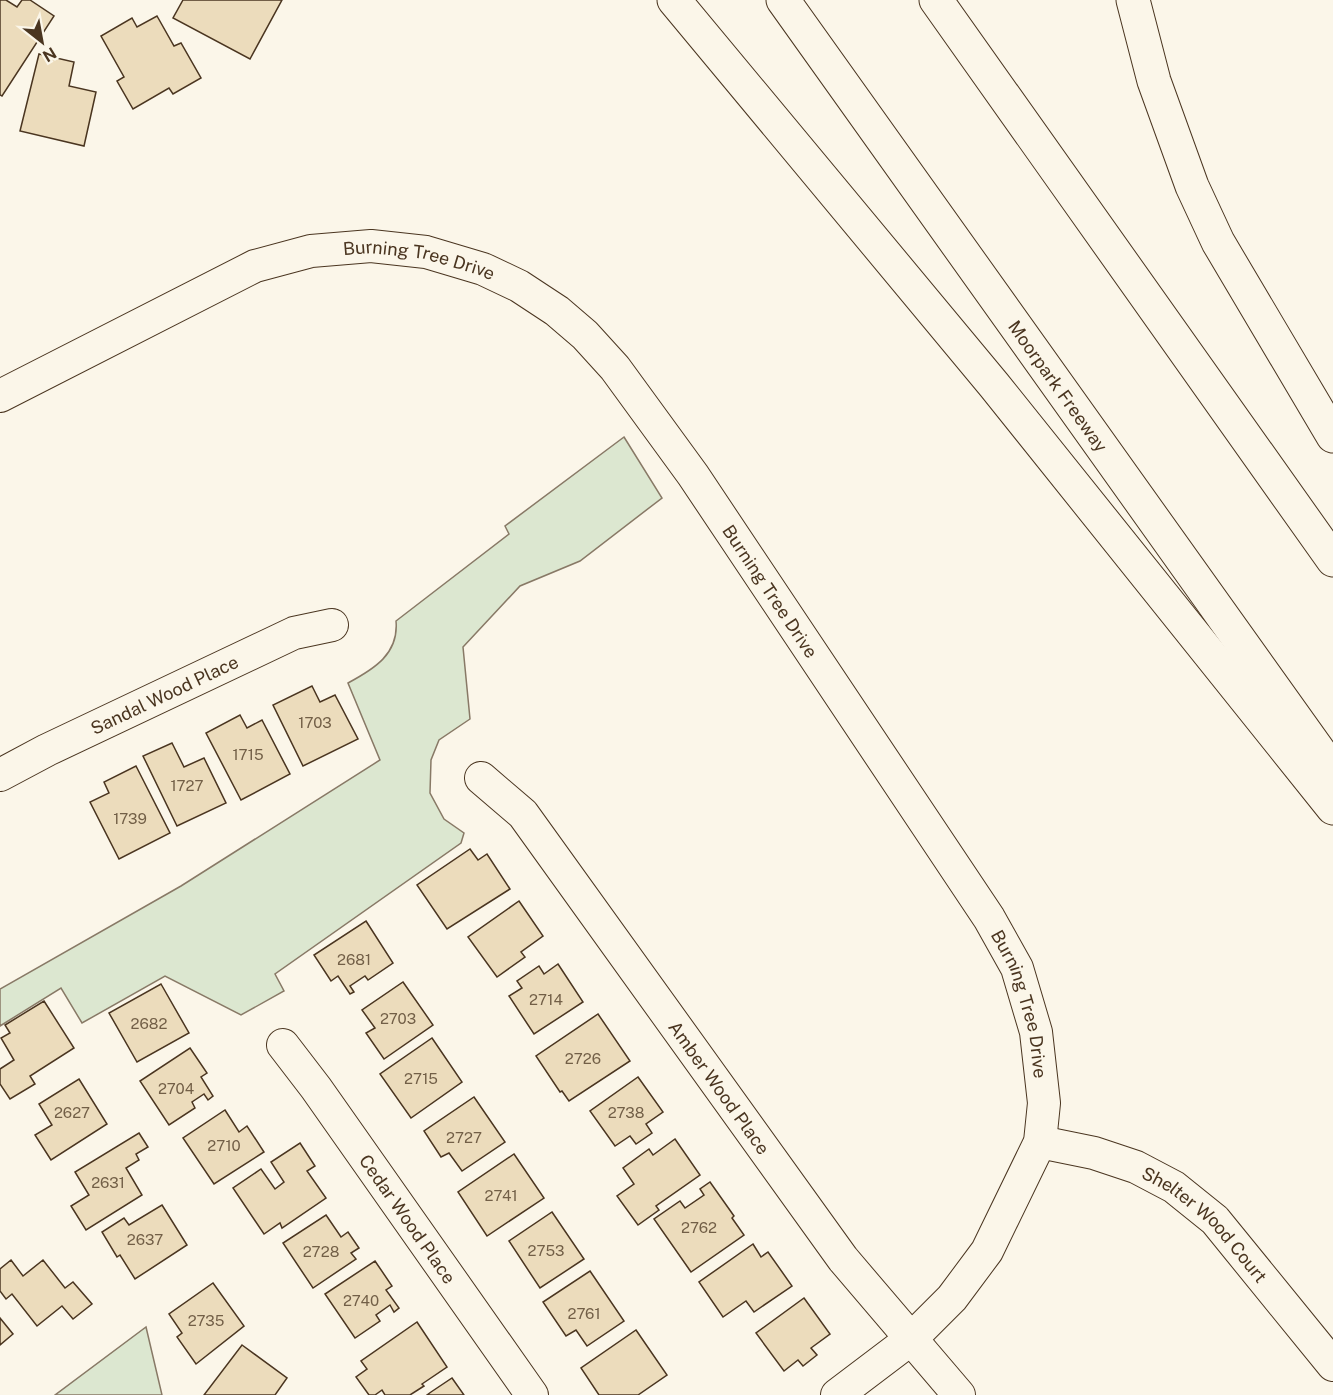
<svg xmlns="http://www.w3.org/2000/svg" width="1333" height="1395" viewBox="0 0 1333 1395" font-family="'Public Sans',sans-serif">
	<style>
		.green { fill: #dce7d0; stroke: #887966; stroke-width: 1.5 }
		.building { fill: #ecdcbc; stroke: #4a3520; stroke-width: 1.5 }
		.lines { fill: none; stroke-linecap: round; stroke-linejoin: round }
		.minor-casing { stroke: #4a3520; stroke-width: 34 }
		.highway-casing { stroke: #4a3520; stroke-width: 35 }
		.minor { stroke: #fbf6e9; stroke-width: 32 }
		.highway { stroke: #fbf6e9; stroke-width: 33 }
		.labels { text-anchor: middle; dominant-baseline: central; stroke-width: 4.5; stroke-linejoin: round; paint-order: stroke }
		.number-label { font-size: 15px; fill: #725f47 }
		.street-label { font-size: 18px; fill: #4a3520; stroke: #fbf6e9 }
	</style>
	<rect width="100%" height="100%" fill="#fbf6e9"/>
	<g class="green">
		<path d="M624,437l38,61 -82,63 -60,25 -57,61 7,72 -31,21 -8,20 -1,33 14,26 20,14 -3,10 -186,131 9,17 -43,24 -76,-39 -83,47 -21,-35 -61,38v-37l181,-103 199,-126 -32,-77c26,-14 51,-29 48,-62l113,-87 -4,-8z"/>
		<polygon points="146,1327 162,1395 55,1395"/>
	</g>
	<g class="building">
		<polygon points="0,0 6,0 17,7 22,0 30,0 54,16 2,96 0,95"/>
		<polygon points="183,0 282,0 250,59 173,18"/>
		<polygon points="157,16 174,46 181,43 201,78 173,94 169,88 133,109 117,81 124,77 101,36 132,18 137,27"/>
		<polygon points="39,54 74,62 69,86 96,92 84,146 20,131"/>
		<polygon points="312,686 320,702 335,695 358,739 303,766 273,705"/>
		<polygon points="240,715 247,728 262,720 290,774 241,800 206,733"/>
		<polygon points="172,743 184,767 204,758 226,803 177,826 143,756"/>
		<polygon points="136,766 170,833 119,859 90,802 109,793 104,782"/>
		<polygon points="470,849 478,860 487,854 510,889 447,929 417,885"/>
		<polygon points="519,901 543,936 521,952 525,957 497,977 468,937"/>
		<polygon points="366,921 393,963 368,980 365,976 350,986 354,992 350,994 338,976 331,981 314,955"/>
		<polygon points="558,964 583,1002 534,1034 509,996 522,988 517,981 539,966 544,974"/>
		<polygon points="403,982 433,1025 384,1059 366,1033 375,1028 362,1010"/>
		<polygon points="161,984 189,1033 137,1062 109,1013"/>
		<polygon points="44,1001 74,1048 30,1076 35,1084 10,1099 0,1084 0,1069 14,1060 1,1038 10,1033 5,1025"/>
		<polygon points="598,1014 630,1061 569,1101 562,1091 560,1092 536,1056"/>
		<polygon points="432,1038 462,1082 411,1118 380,1074"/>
		<polygon points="190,1048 207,1073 201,1077 213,1096 208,1100 204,1094 192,1102 195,1108 169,1125 140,1081"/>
		<polygon points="638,1077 663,1112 646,1124 652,1133 636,1144 630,1136 615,1146 590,1111"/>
		<polygon points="79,1079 107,1124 51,1160 35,1135 52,1125 39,1104"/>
		<polygon points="474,1097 505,1142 462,1171 449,1153 441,1157 424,1131"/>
		<polygon points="225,1110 239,1132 247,1126 264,1152 214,1184 183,1138"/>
		<polygon points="139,1133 148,1147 136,1154 139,1160 126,1168 142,1195 86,1230 71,1206 89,1195 75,1172"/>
		<polygon points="675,1139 700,1175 656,1206 659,1210 638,1225 617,1196 634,1184 623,1168 649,1149 653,1155"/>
		<polygon points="300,1143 315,1166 307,1171 326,1198 282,1228 280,1223 264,1234 233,1188 261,1169 275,1189 284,1182 271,1162"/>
		<polygon points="514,1154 544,1198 487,1236 458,1192"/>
		<polygon points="710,1182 734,1216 732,1218 744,1235 691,1272 654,1219 680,1201 685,1208 704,1195 700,1189"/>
		<polygon points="162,1205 187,1245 135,1279 120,1255 117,1257 102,1232 124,1218 129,1225"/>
		<polygon points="552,1212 584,1259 540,1288 509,1241"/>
		<polygon points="326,1215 341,1237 348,1232 359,1248 351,1253 356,1259 313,1288 283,1243"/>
		<polygon points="753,1244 761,1257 768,1252 792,1286 754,1312 746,1301 723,1317 699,1282"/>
		<polygon points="11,1260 23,1276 43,1260 65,1288 73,1282 92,1304 73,1319 62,1306 37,1326 12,1294 6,1299 0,1291 0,1269"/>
		<polygon points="375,1261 392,1286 386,1290 399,1308 394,1312 390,1305 376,1315 380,1321 355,1338 325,1294"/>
		<polygon points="590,1271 624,1321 587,1346 576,1330 566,1336 543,1302"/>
		<polygon points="213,1283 244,1326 196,1364 177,1337 182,1333 169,1314"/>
		<polygon points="804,1298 830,1334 811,1348 817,1355 803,1366 798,1360 784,1371 756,1333"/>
		<polygon points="0,1318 13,1334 0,1345"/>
		<polygon points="417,1322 447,1367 422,1384 424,1386 410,1395 385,1395 382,1390 375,1395 369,1395 356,1377 367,1369 361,1361"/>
		<polygon points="636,1330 667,1375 638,1395 599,1395 581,1368"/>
		<polygon points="242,1345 287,1378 275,1395 204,1395"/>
		<polygon points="452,1378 464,1395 427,1395 431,1392"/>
	</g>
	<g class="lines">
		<defs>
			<g id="minor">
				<path id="s1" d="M0,396l255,-130 56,-15 60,-5 55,6 57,17 36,17 38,25 28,24 30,33 78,107 296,443 28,50 19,64 8,71 -4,39 -53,109 -35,47 -41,41 -74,56"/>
				<path id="s2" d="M0,775l47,-25 247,-117 38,-8"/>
				<path id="s3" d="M481,778l42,36 320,445 116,136"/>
				<path id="s4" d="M283,1045l33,43 216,307"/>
				<path id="s5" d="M1040,1142l54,11 42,14 38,20 41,33 118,145"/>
			</g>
			<g id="highway">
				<polyline points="674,0 994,385 1333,808"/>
				<path id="s6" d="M783,0l550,771"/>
				<polyline points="936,0 1333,560"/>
				<polyline points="1133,0 1154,81 1192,186 1218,242 1333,436"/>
			</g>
		</defs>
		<use href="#minor" class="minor-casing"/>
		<use href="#highway" class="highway-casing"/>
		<use href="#minor" class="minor"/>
		<use href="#highway" class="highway"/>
	</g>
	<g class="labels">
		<g class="number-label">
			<text x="315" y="722">1703</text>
			<text x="248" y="754">1715</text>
			<text x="187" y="785">1727</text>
			<text x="130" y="818">1739</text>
			<text x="354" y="959">2681</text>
			<text x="546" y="999">2714</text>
			<text x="398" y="1018">2703</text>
			<text x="149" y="1023">2682</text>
			<text x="583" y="1058">2726</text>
			<text x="421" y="1078">2715</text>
			<text x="176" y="1088">2704</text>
			<text x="72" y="1112">2627</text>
			<text x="626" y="1112">2738</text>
			<text x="464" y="1137">2727</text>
			<text x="224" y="1145">2710</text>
			<text x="108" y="1182">2631</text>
			<text x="501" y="1195">2741</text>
			<text x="699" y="1227">2762</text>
			<text x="145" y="1239">2637</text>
			<text x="546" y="1250">2753</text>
			<text x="321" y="1251">2728</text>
			<text x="361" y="1300">2740</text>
			<text x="584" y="1313">2761</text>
			<text x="206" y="1320">2735</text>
		</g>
		<g class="street-label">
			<text stroke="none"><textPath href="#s1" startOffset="454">Burning Tree Drive</textPath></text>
			<text stroke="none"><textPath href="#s6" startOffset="474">Moorpark Freeway</textPath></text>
			<text stroke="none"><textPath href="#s1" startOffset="958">Burning Tree Drive</textPath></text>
			<text stroke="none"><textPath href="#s2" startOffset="183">Sandal Wood Place</textPath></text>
			<text stroke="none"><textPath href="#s1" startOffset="1444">Burning Tree Drive</textPath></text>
			<text stroke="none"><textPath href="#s3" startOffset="392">Amber Wood Place</textPath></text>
			<text stroke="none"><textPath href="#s4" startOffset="214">Cedar Wood Place</textPath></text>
			<text stroke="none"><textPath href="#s5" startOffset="190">Shelter Wood Court</textPath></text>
		</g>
	</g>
	<g transform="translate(42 42) rotate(149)" stroke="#fbf6e9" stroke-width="4.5" paint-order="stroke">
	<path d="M0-4.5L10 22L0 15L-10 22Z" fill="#4a3520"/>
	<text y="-9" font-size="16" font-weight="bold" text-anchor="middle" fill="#4a3520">N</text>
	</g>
</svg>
